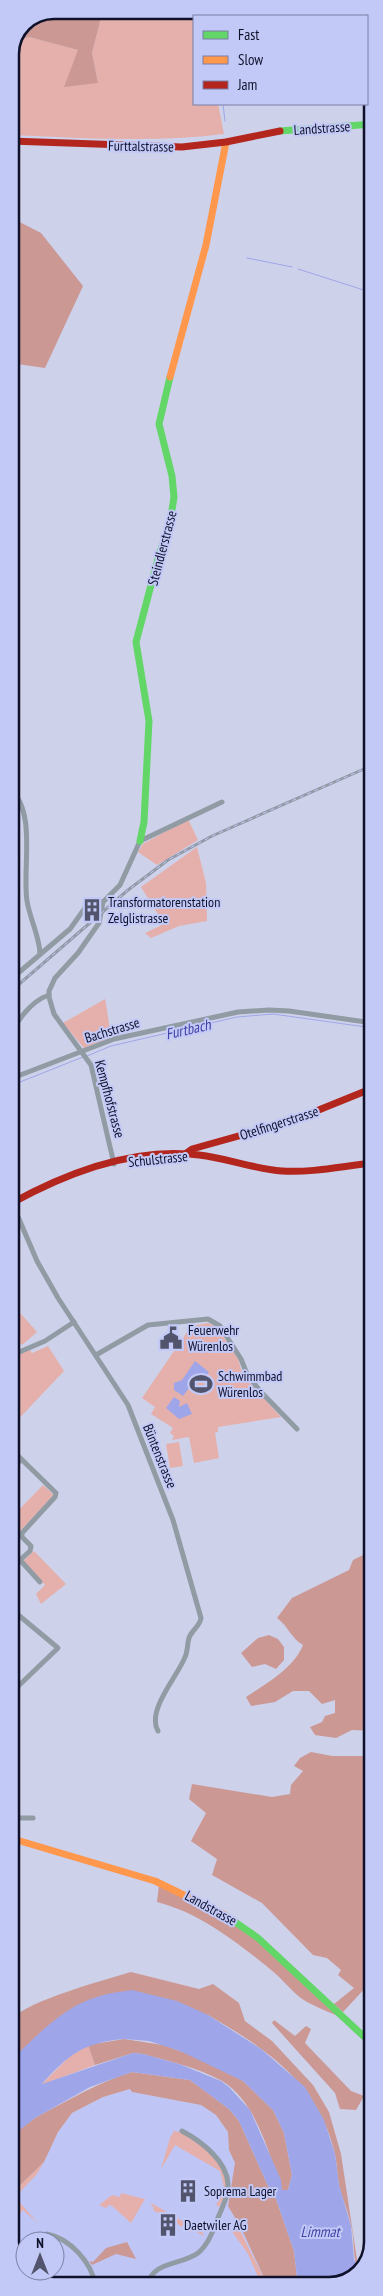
<svg xmlns="http://www.w3.org/2000/svg" width="383" height="2296" viewBox="0 0 383 2296" font-family="'PT Sans Narrow',sans-serif">
	<style>
		.built { fill: #bfc6f5; fill-rule: evenodd }
		.green { fill: #e5b0ab }
		.forest { fill: #cb9894 }
		.water { fill: #9ea6e9; fill-rule: evenodd }
		.lines { fill: none; stroke-linecap: round; stroke-linejoin: round }
		.stream { stroke: #9ea6e9; stroke-width: 1 }
		.street { stroke: #909ba4; stroke-width: 5 }
		.fast { stroke: #63d668; stroke-width: 7 }
		.slow { stroke: #ff974d; stroke-width: 7 }
		.jam { stroke: #b3261e; stroke-width: 7 }
		.rail-casing { stroke: #929aa8; stroke-width: 3 }
		.rail { stroke: #c2c9f6; stroke-width: 1; stroke-dasharray: 4; stroke-linecap: butt }
		.labels { text-anchor: middle; dominant-baseline: central; stroke-width: 4; stroke-linejoin: round; paint-order: stroke }
		.street-label { font-size: 14px; fill: #0f112b; stroke: #c2c9f6 }
		.poi-label { font-size: 14px; fill: #0f112b; stroke: #c2c9f6; text-anchor: start }
		.water-label { font-size: 15px; font-style: italic; fill: #4242a6; stroke: #c2c9f6 }
		.rim { fill: none; stroke: #0f112b; stroke-width: 2.5 }
	</style>
	<rect width="100%" height="100%" fill="#ced1ea"/>
	<path class="built" d="M130,2089l2,3 69,13 15,10 12,17 1,18 6,13 -7,43 13,22 27,58h-220l-25,-12 -10,-20 11,-9 -14,-14v-8l8,-15 -5,-16 31,-30 14,-30 14,-19 31,-16zM25,2241h30v30h-30z"/>
	<g class="green">
		<path d="M103,10h88l3,10v84h24l6,30c-72,9 -142,4 -214,1v-82l5,-12 14,-4 49,13 20,33 -6,-30z"/>
		<polygon points="188,819 198,840 157,865 138,852 143,844"/>
		<polygon points="197,847 206,883 207,921 179,926 151,938 145,933 164,924 141,887"/>
		<path d="M105,999c3,13 3,24 7,38l-28,11 -21,-25z"/>
		<polygon points="13,1305 37,1332 22,1345 15,1337 10,1339 10,1324 13,1321 10,1317 10,1307"/>
		<polygon points="208,1323 217,1327 238,1359 243,1376 281,1417 218,1427 218,1432 215,1433 219,1458 194,1463 189,1437 172,1440 174,1436 170,1433 173,1428 151,1414 155,1407 142,1398 191,1326"/>
		<polygon points="48,1346 64,1371 10,1428 10,1366 12,1364 10,1358 30,1350 32,1353"/>
		<polygon points="179,1442 183,1466 170,1468 166,1444"/>
		<polygon points="43,1485 53,1494 52,1497 20,1531 10,1524 10,1519"/>
		<polygon points="34,1551 66,1584 41,1604 36,1594 45,1585 23,1561"/>
		<polygon points="88,2045 95,2065 41,2085 69,2057"/>
		<path d="M174,2131c21,2 53,32 52,54 0,8 -3,15 -7,22l-3,-2 9,-14 -5,-20 -45,-26 -14,24 9,-31z"/>
		<polygon points="44,2162 37,2174 17,2195 21,2204 38,2223 23,2210 11,2222 18,2208 13,2192"/>
		<polygon points="121,2193 145,2199 131,2223 112,2206 109,2205 106,2208 99,2205 112,2195 120,2197"/>
		<polygon points="153,2204 203,2233 204,2236 193,2230 191,2232 153,2210 154,2207 150,2205"/>
		<polygon points="237,2225 268,2286 262,2286 248,2254 231,2230"/>
	</g>
	<g class="forest">
		<polygon points="53,10 103,10 92,53 98,83 64,87 78,50 29,37 15,41 23,22"/>
		<polygon points="10,217 41,233 83,286 45,368 10,363"/>
		<path d="M373,1550v181l-21,-1 -16,8 -21,-3 -5,-8 12,-5 3,-6 10,-3v-13l-13,4 -13,-13h-16l-18,11 -24,4 -5,-9c21,-14 48,-29 57,-52 -12,-7 -15,-19 -26,-27l15,-20 57,-28 4,-10z"/>
		<polygon points="269,1635 278,1639 284,1647 284,1660 276,1669 265,1664 252,1667 241,1653 258,1638"/>
		<polygon points="311,1752 332,1756 373,1756 373,1988 368,1985 343,2012 334,2004 354,1988 338,1975 341,1970 327,1958 313,1955 262,1903 212,1875 217,1859 191,1841 206,1813 189,1799 192,1784 272,1797 290,1794 291,1785 303,1771 294,1766 300,1758"/>
		<path d="M159,1885l67,32 21,15 91,84c-10,-4 -21,-9 -31,-14 -14,-8 -24,-23 -37,-33 -35,-28 -70,-56 -113,-67z"/>
		<path d="M131,1972l68,17 14,-5 26,19 6,18 27,20 41,44 16,27 12,42 18,119c-7,-15 -4,-32 -8,-48 -3,-14 -9,-27 -12,-40 -2,-10 -2,-21 -4,-31 -16,-70 -68,-105 -127,-139l-189,38 -9,8v-41c19,-20 92,-39 121,-48z"/>
		<polygon points="274,2020 295,2036 306,2026 311,2029 305,2043 351,2091 364,2096 356,2110 340,2109 335,2093 272,2023"/>
		<path d="M124,2039l39,6 31,11 49,25 30,29 11,23 8,42 -4,15h-6c-13,-35 -25,-88 -60,-109 -23,-13 -54,-20 -79,-27l-10,-1 -38,12 -7,-20z"/>
		<path d="M132,2072l58,8 39,29 10,12 29,65 7,10 19,55 4,35h-30l-27,-58 -13,-22 7,-43 -6,-13 -1,-18 -12,-17 -15,-10 -69,-13 -2,-3 -27,8 -31,16 -14,19 -14,30 -31,30 5,16 -8,15v-91c13,-3 19,-11 30,-17 31,-16 59,-33 92,-43z"/>
		<polygon points="127,2242 136,2259 116,2254 92,2265 89,2261 93,2262 106,2248"/>
	</g>
	<g class="water">
		<polygon points="195,1361 209,1372 204,1379 198,1376 183,1396 174,1390 174,1383 182,1380"/>
		<polygon points="174,1397 180,1401 179,1407 187,1403 192,1414 179,1419 166,1408"/>
		<path d="M132,1990l45,11 31,14 53,34 44,38 19,33 11,34 4,31 12,41 3,33 5,14 -24,13h-37l-4,-35 -19,-55 -7,-10 -29,-65 -10,-12 -39,-29 -58,-8 -42,15 -55,31 -14,11 -11,3v-71c26,-24 52,-54 87,-64 11,-4 23,-5 35,-7zM124,2039l25,2 31,10 63,30 30,29 11,23 8,42 -4,15h-6l-1,-10 -31,-70 -21,-23 -8,-6 -42,-17 -36,-10 -10,-1 -91,31c27,-30 41,-41 82,-45z"/>
	</g>
	<g class="lines">
		<g class="stream">
			<polyline points="196,10 199,16"/>
			<polyline points="223,104 225,121"/>
			<polyline points="247,258 292,267"/>
			<polyline points="298,269 373,293"/>
			<polyline points="87,1056 111,1046 237,1017 273,1014 373,1028"/>
			<polyline points="10,1086 83,1057"/>
		</g>
		<g class="street">
			<path d="M10,789c27,23 12,79 17,112 3,18 12,34 13,52"/>
			<polyline points="10,980 70,929 90,901 103,902"/>
			<path d="M10,1039c5,-17 21,-38 39,-44"/>
			<polyline points="10,1079 114,1039 238,1012 269,1010 289,1011 373,1023"/>
			<polyline points="114,1164 91,1065 54,1014 49,997 49,991 55,978 78,953 99,923 103,902 120,885 140,841 222,802"/>
			<path d="M10,1198l27,63 21,37 70,107 45,115 28,98c-1,8 -9,12 -12,20 -2,6 -1,13 -4,19 -7,19 -39,53 -27,74"/>
			<polyline points="96,1355 148,1325 208,1319 220,1326 241,1359 247,1374 260,1391 297,1429"/>
			<polyline points="10,1356 45,1341 74,1322"/>
			<polyline points="10,1448 56,1493 55,1497 22,1533 22,1537 31,1546 30,1551 20,1560"/>
			<polyline points="10,1471 21,1460"/>
			<polyline points="10,1569 20,1560 40,1582"/>
			<polyline points="10,1608 58,1648 10,1694"/>
			<polyline points="10,1818 33,1818"/>
			<path d="M34,2241l13,-7c24,5 44,28 49,52"/>
			<polyline points="16,2259 25,2250"/>
			<path d="M147,2286c6,-26 33,-20 51,-33 10,-8 15,-21 19,-33 5,-12 11,-23 11,-36 -1,-23 -27,-43 -46,-53"/>
		</g>
		<g class="fast">
			<polyline points="280,131 373,124"/>
			<polyline points="140,841 144,822 149,721 136,642 159,555 170,523 174,497 172,476 159,424 170,377"/>
			<polyline points="225,1915 258,1938 373,2045"/>
		</g>
		<g class="slow">
			<polyline points="170,377 206,245 226,142"/>
			<polyline points="10,1838 155,1881 225,1915"/>
		</g>
		<g class="jam">
			<polyline points="10,141 182,147 226,142 280,131"/>
			<polyline points="185,1154 192,1149 289,1122 373,1088"/>
			<path d="M10,1204c56,-31 125,-57 189,-49 28,3 55,14 83,16 30,2 61,-5 91,-8"/>
		</g>
		<defs>
			<polyline id="rail" points="10,992 128,890 168,860 212,836 373,765"/>
		</defs>
		<use href="#rail" class="rail-casing"/>
		<use href="#rail" class="rail"/>
	</g>
	<defs>
		<symbol id="building-bare" viewBox="-9 -9 18 18"><path d="M-4-6H4V6H1V3H-1V6H-4ZM-2.5-4.3h1.7v1.8h-1.7ZM.8-4.3h1.7v1.8H.8ZM-2.5-1h1.7V.8h-1.7ZM.8-1h1.7V.8H.8Z" fill="#52546e" stroke="#c2c9f6" stroke-width="2.5" paint-order="stroke"/></symbol>
		<symbol id="civic-bare" viewBox="-9 -9 18 18"><path d="M-.6-6.5H3V-4.5H.6V-3L4-1V1h2V6H-6V1h2V-1L-.6-3ZM-1.2 2.5V6h2.4V2.5Z" fill="#52546e" stroke="#c2c9f6" stroke-width="2.5" paint-order="stroke"/></symbol>
		<symbol id="stadium-bare" viewBox="-9 -9 18 18"><path d="M0-5a6.5 5 0 1 0 0 10a6.5 5 0 1 0 0-10ZM-3.5-1.8h7v3.6h-7Z" fill="#52546e" stroke="#c2c9f6" stroke-width="2.5" paint-order="stroke"/></symbol>
	</defs>
	<g fill-rule="evenodd">
		<use href="#building-bare" x="76" y="894" width="32" height="32"/>
		<use href="#civic-bare" x="155" y="1322" width="32" height="32"/>
		<use href="#stadium-bare" x="185" y="1368" width="32" height="32"/>
		<use href="#building-bare" x="172" y="2175" width="32" height="32"/>
		<use href="#building-bare" x="152" y="2209" width="32" height="32"/>
	</g>
	<g class="labels">
		<g class="street-label">
			<text transform="translate(322 128) rotate(-4)">Landstrasse</text>
			<text transform="translate(141 146) rotate(1)">Furttalstrasse</text>
			<text transform="translate(162 548) rotate(-75)">Steindlerstrasse</text>
			<text transform="translate(112 1030) rotate(-17)">Bachstrasse</text>
			<text transform="translate(110 1099) rotate(75)">Kempfhofstrasse</text>
			<text transform="translate(279 1123) rotate(-18)">Otelfingerstrasse</text>
			<text transform="translate(158 1159) rotate(-6)">Schulstrasse</text>
			<text transform="translate(160 1456) rotate(68)">Büntenstrasse</text>
			<text transform="translate(211 1908) rotate(29)">Landstrasse</text>
		</g>
		<g class="poi-label">
			<text x="108" y="902">Transformatorenstation<tspan x="108" dy="16">Zelglistrasse</tspan></text>
			<text x="188" y="1330">Feuerwehr<tspan x="188" dy="16">Würenlos</tspan></text>
			<text x="218" y="1376">Schwimmbad<tspan x="218" dy="16">Würenlos</tspan></text>
			<text x="204" y="2191">Soprema Lager</text>
			<text x="184" y="2225">Daetwiler AG</text>
		</g>
		<g class="water-label">
			<text transform="translate(188 1029) rotate(-13)">Furtbach</text>
			<text x="320" y="2231">Limmat</text>
		</g>
	</g>
	<path d="M0 0H383V2296H0ZM54 19H329A35 35 0 0 1 364 54V2242A35 35 0 0 1 329 2277H54A35 35 0 0 1 19 2242V54A35 35 0 0 1 54 19Z" fill="#c2c9f6" fill-rule="evenodd"/>
	<path class="rim" d="M54 19H329A35 35 0 0 1 364 54V2242A35 35 0 0 1 329 2277H54A35 35 0 0 1 19 2242V54A35 35 0 0 1 54 19Z"/>
	<rect x="193" y="15" width="175" height="90" fill="#c2c9f6" stroke="#7a7fa5"/>
	<rect x="203" y="31" width="25" height="8" fill="#63d668" stroke="#7a7fa5"/>
	<text x="238" y="40" font-size="15" fill="#0f112b">Fast</text>
	<rect x="203" y="56" width="25" height="8" fill="#ff974d" stroke="#7a7fa5"/>
	<text x="238" y="65" font-size="15" fill="#0f112b">Slow</text>
	<rect x="203" y="81" width="25" height="8" fill="#b3261e" stroke="#7a7fa5"/>
	<text x="238" y="90" font-size="15" fill="#0f112b">Jam</text>
	<g transform="translate(40 2256)"><circle r="24" fill="#c2c9f6" stroke="#7a7fa5"/>
	<path d="M0-4L9 19L0 12L-9 19Z" fill="#52546e"/>
	<text y="-8" font-size="14" font-weight="bold" text-anchor="middle" fill="#0f112b">N</text>
	</g>
</svg>
